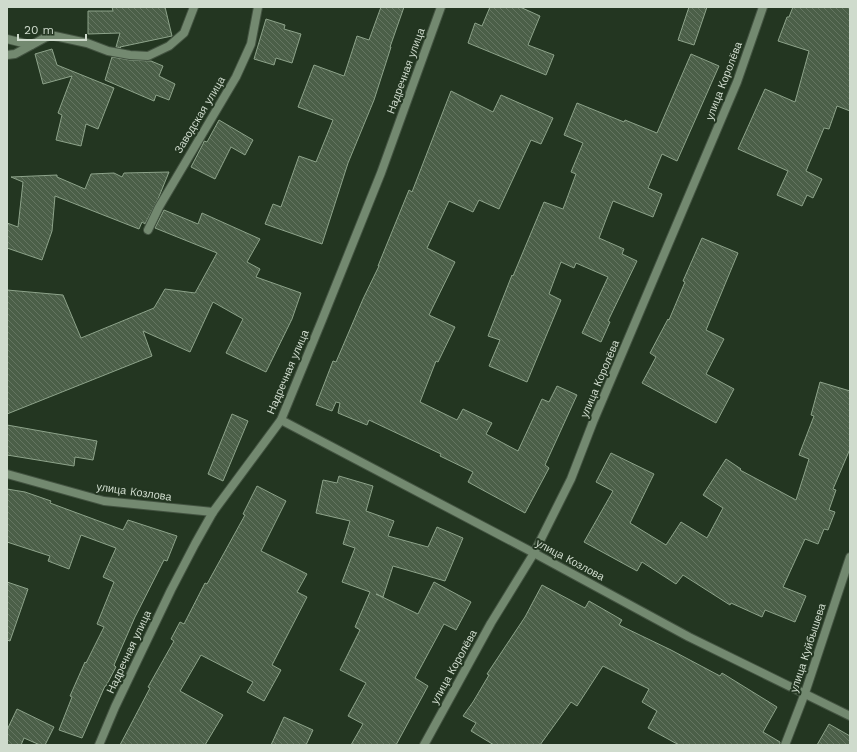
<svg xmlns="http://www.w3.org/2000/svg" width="857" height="752" viewBox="0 0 857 752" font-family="'Work Sans',sans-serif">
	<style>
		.building { fill: url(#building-back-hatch); stroke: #8da38a }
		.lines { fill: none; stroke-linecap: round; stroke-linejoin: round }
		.service-casing { stroke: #435341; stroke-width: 10 }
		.minor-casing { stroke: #435341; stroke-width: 10 }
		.service { stroke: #738970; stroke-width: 8 }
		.minor { stroke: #738970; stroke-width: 8 }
		.labels { text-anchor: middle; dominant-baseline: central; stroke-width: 4; stroke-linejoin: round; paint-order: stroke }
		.street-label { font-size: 11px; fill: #cfdbcd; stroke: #233621 }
	</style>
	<defs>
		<pattern id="building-back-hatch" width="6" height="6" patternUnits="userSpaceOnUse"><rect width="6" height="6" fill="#4b5f48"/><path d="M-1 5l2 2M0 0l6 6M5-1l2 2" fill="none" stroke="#647561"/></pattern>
	</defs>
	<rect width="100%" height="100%" fill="#233621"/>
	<g class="building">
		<polygon points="112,7 165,7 172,36 120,47 121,48 116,47 120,33 88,34 88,11 113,11"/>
		<polygon points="381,7 404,7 390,47 391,47 374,100 348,163 322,244 265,224 273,204 281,207 299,156 316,162 333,120 298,107 314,65 344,76 357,36 369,40"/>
		<polygon points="490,7 520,7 540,16 528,45 554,55 546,75 468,43 475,23 482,26"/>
		<polygon points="689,7 707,7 694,45 678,40"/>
		<polygon points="793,7 850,7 850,111 837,106 829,129 824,128 806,171 822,179 813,198 807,195 802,206 777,195 788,171 738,149 765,89 795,102 809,51 778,41 787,17 789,17"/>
		<polygon points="266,19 285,25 284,29 301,34 292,63 276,58 274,65 254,59"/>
		<polygon points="52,49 57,65 114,88 98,129 86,124 81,146 56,140 62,115 58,113 72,76 43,84 35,54"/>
		<polygon points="691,54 719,66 677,161 662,154 648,188 662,194 653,217 613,201 599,238 624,249 622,254 637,261 608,321 610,322 601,342 582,333 608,277 576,263 574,268 561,262 549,294 561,300 527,382 489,366 500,340 488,336 512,275 513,276 544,202 563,209 576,174 571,172 583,143 564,135 577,103 624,122 625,120 657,133"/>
		<polygon points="112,57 130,60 151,61 163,66 159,76 175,84 169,100 156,95 154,101 105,80"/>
		<polygon points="451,91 493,112 501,95 553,118 541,144 531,140 499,209 479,200 473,212 449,201 427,248 455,262 429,315 455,327 438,362 436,361 420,402 457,420 463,409 492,423 486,434 518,451 542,399 549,402 557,386 577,395 545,465 549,468 525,513 468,482 473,472 440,456 441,454 369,420 367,425 338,413 340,403 336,402 332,411 316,405 333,361 336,362 363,299 379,266 378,266 409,190 412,192"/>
		<polygon points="219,120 253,140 245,155 231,147 215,179 191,167 203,144 204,141 207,142"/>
		<polygon points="169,172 158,199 145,224 142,222 139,229 55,196 52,231 42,260 7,248 7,223 18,227 23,182 11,177 57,175 57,177 85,189 91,174 114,173 122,177 124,173"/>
		<polygon points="164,210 198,224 202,213 260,239 247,262 260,269 256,277 301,293 292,319 266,372 226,353 243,319 213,302 190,352 143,331 152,356 7,414 7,290 63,295 81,338 154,308 165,289 195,293 217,253 155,228"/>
		<polygon points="702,238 738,253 706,330 724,339 706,374 734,389 716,423 642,383 656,357 650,353 668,319 669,320 685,282 683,281"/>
		<polygon points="820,382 850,391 850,449 833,489 836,490 829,510 835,512 828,530 824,529 818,544 805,539 783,587 806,596 795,622 765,610 762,617 731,603 730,605 683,575 676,584 642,562 637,571 584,542 613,491 596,482 611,453 654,474 630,523 666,545 681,522 707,538 723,508 703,495 726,459 741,469 740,470 796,500 809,459 799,455 814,416 811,415"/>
		<polygon points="232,414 248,421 223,481 208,474"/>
		<polygon points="7,425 97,441 93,460 75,457 74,466 7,455"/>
		<polygon points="339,476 373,486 366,511 394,521 388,536 428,547 437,527 463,538 445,581 393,566 383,597 376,594 418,614 434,582 471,602 456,630 444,624 415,678 428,686 396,745 351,745 363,724 348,716 366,683 340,670 360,630 355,627 370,592 342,582 355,548 343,544 350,521 316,513 323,480 337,483"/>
		<polygon points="257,486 286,501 261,551 307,574 297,592 307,597 272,665 281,670 264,701 247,692 253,682 201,655 180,691 223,715 205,745 120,745 150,688 148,687 174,641 171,639 180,622 184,624 205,583 207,584 245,515 243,514"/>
		<polygon points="7,489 25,492 51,501 50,503 123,530 128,520 177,536 167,561 164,560 135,617 114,665 116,667 106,686 105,686 82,738 59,730 72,697 70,696 85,662 86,663 104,627 97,624 114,582 103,577 116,548 81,535 69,569 48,561 50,556 7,542"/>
		<polygon points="7,582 28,589 10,641 7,640"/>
		<polygon points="542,585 585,608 589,601 622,620 619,625 671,650 720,676 722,673 777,707 763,732 780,742 780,745 679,745 648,728 657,711 642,702 649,689 603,666 577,706 571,702 540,745 494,745 471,731 476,723 463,716 473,702 489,675 487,674 525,617"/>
		<polygon points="17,709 54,727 45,745 40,745 24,738 21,745 7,745 7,730"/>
		<polygon points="284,717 313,730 306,745 271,745"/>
		<polygon points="829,724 850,736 850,745 817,745"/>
	</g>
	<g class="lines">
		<defs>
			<g id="service">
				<polyline points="7,39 31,45"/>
				<polyline points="7,55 15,54 50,35 87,43 108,51 130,55 148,56 169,46 184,33 194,7"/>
			</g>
			<g id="minor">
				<polyline points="148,230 159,207 236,77 251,44 258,7"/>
				<polyline points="281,420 534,553 689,637 850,716"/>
				<polyline points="7,474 104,501 213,512"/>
				<polyline points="99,745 115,707 171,590 195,544 213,512 281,420 322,320 381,173 441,7"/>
				<polyline points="424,745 491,623 534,553 571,479 593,422 737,82 763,7"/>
				<polyline points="785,745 805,693 850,557"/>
			</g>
		</defs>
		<use href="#service" class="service-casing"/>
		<use href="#minor" class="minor-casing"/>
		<use href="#service" class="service"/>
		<use href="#minor" class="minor"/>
	</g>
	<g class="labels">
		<g class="street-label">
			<text transform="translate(406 71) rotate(-70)">Надречная улица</text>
			<text transform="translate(724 81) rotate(-69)">улица Королёва</text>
			<text transform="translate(200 115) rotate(-59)">Заводская улица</text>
			<text transform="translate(288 372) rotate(-67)">Надречная улица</text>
			<text transform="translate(600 379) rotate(-67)">улица Королёва</text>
			<text transform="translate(134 492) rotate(8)">улица Козлова</text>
			<text transform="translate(570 560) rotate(28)">улица Козлова</text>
			<text transform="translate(808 648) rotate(-72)">улица Куйбышева</text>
			<text transform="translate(129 652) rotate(-65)">Надречная улица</text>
			<text transform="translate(454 667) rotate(-61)">улица Королёва</text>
		</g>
	</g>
	<rect width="857" height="752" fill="none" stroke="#cfdbcd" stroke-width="16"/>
	<path d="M18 34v6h68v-6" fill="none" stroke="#cfdbcd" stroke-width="2"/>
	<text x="24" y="34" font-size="12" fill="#cfdbcd" stroke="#233621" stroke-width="3" paint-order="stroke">20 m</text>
</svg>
